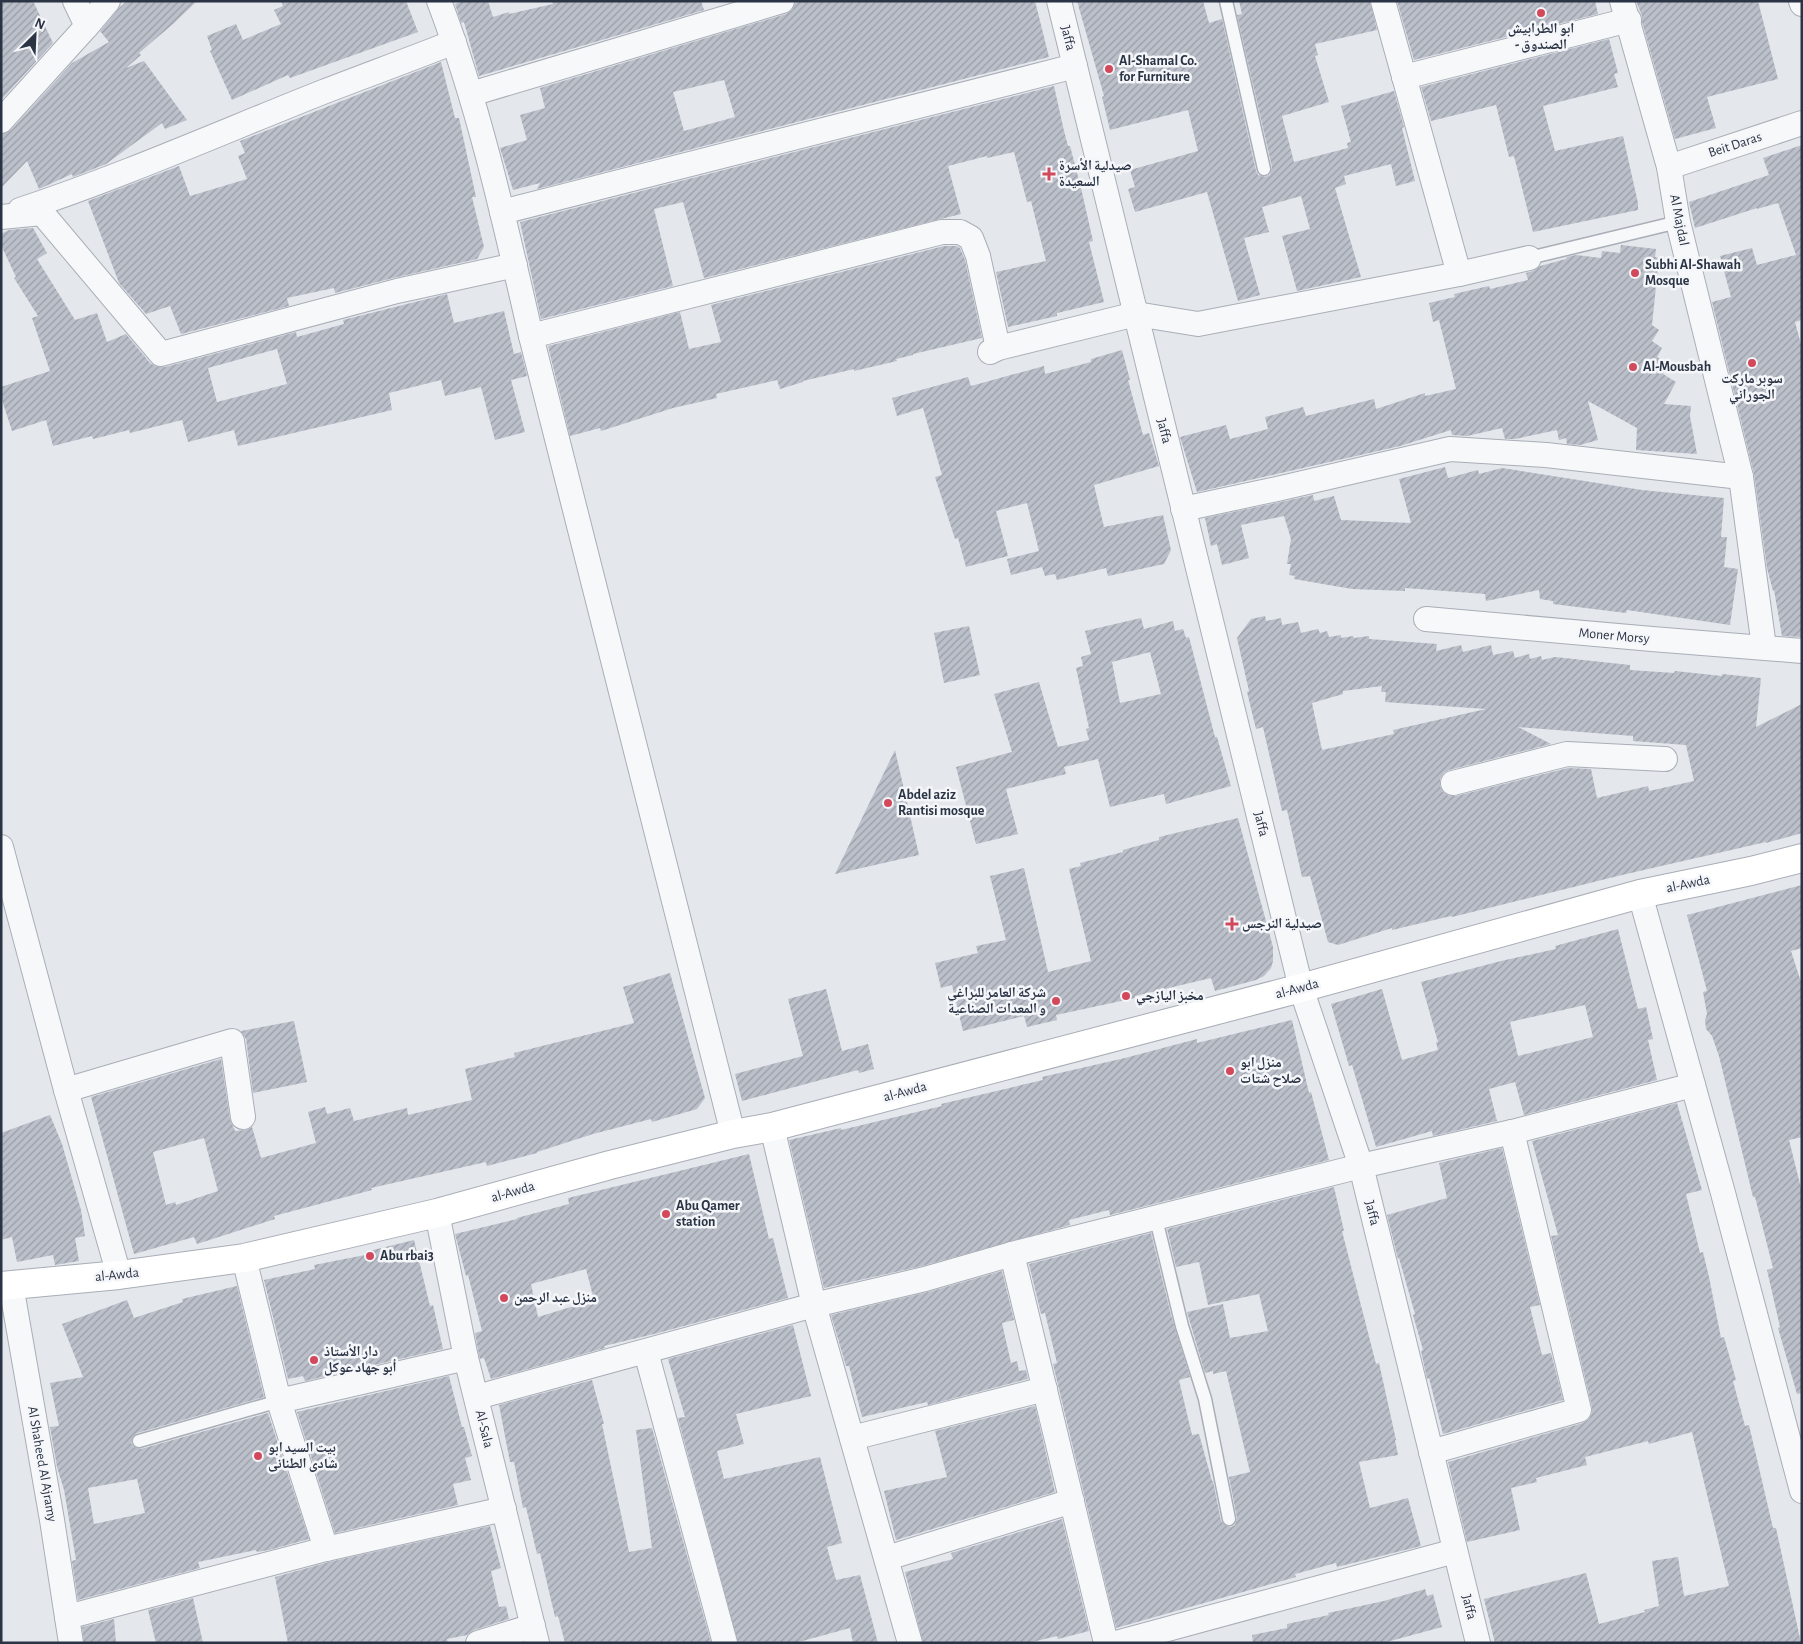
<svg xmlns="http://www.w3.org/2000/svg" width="1803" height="1644" viewBox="0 0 1803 1644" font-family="'Alegreya Sans','Noto Naskh Arabic',sans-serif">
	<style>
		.building { fill: url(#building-hatch); fill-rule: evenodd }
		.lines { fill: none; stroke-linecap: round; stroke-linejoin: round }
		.service-casing { stroke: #a9aeb7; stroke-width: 15 }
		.minor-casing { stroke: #a9aeb7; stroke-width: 26 }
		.secondary-casing { stroke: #a9aeb7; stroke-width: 30 }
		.service { stroke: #f7f8fa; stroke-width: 12 }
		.minor { stroke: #f7f8fa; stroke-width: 24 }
		.secondary { stroke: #fff; stroke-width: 28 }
		.poi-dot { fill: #d1495b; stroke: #f4f6f9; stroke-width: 2 }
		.labels { text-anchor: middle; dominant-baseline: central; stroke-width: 5; stroke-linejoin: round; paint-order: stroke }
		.poi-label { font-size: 14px; font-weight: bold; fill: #2b3445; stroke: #f4f6f9; text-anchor: start }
		.street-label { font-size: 14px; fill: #2b3445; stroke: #f4f6f9 }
	</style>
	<defs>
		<pattern id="building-hatch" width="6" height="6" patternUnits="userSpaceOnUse" patternTransform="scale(1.25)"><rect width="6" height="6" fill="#bbc0ca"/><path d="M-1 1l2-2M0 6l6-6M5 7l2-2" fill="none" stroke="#989da6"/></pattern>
	</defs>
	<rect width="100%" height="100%" fill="#e4e7ec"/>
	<g class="building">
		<polygon points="1,1 33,1 53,43 1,100"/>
		<polygon points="127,1 197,1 173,24 139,53 141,55 126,68 144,61 187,120 165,129 162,123 106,164 73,177 72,174 39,189 27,161 1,188 1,134 11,130 72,63 109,42 100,31 119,8"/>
		<polygon points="281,1 406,1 418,32 290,78 288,75 232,100 210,51 212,50 207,36 236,24 243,40 281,24 274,10 283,6"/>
		<polygon points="464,1 488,1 493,17 509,12 509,14 553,4 552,1 701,1 704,10 479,76 464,22 461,23 455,4"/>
		<path d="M800,1h235l14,56 -512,132 3,-6 -27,7 -13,-42 27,-8 -7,-25 25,-7 -5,-20 246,-74 6,-4 3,-7zM724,80l11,37 -51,14 -11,-39z"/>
		<polygon points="1077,1 1203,1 1209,23 1222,19 1256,171 1258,175 1265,177 1270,175 1272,167 1237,15 1242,14 1239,1 1370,1 1377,30 1315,44 1318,55 1315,56 1329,102 1282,116 1294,162 1348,148 1347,143 1351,142 1341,106 1394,91 1404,127 1402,128 1415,181 1396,186 1391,164 1344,176 1346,184 1335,188 1361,277 1297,291 1282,236 1310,229 1301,196 1262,207 1269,232 1244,238 1260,295 1238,301 1207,192 1135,212 1128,189 1135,187 1130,170 1198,151 1188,110 1110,130 1102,97 1104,96"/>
		<polygon points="1397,1 1595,1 1598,14 1414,60"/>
		<polygon points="1636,1 1758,1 1778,79 1707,97 1716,128 1675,139 1642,22 1642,16"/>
		<polygon points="1609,39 1618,73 1614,74 1618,87 1543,106 1555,151 1623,136 1638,203 1638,210 1533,232 1514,156 1509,157 1496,105 1431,121 1421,87"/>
		<polygon points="441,62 455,118 459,118 476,197 472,197 484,247 477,259 393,278 335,293 334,288 287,298 289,306 181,334 170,306 146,314 119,283 88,201 179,166 190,196 247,179 238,156 245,153 240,141"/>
		<polygon points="1054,86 1064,131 1068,146 1070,146 1081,188 1093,241 1089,242 1104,302 1057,313 1057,316 1008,327 996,272 1046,261 1031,201 1027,202 1014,152 987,158 987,156 948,166 961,214 704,278 683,202 654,209 673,286 541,319 520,222"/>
		<polygon points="1802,145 1802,320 1795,322 1802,348 1802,637 1782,636 1774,590 1773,591 1767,568 1754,474 1712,302 1731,297 1720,256 1752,248 1757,265 1796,255 1778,203 1757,209 1757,208 1695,228 1689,202 1769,175 1763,158"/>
		<path d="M33,228l14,25 -10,6 38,61 22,-7 10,29 19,-8 24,29 7,4h8l131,-35 1,5 47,-13 -1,-4 104,-26 7,29 50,-12 10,43 7,-2 6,24 -16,4 14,52 -30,8 -14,-53 -36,9 -4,-16 -52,13 3,17 -154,36 -4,-16 -46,12 -6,-22 -52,13 -1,-3 -36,9 -1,-3 -39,10 -7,-26 -34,11 -11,-34v-10l49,-16 -18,-53 6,-2 -24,-38 2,-1 -15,-32v-11l8,-4zM277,349l10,35 -70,18 -9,-34z"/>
		<polygon points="1621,245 1656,249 1655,257 1659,258 1652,325 1659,330 1652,341 1662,348 1657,357 1669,364 1663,374 1676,382 1664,404 1691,406 1690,416 1697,454 1636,450 1637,428 1588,401 1598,440 1580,445 1567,444 1566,438 1559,440 1557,430 1515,439 1505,439 1502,428 1467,436 1452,435 1451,430 1400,446 1197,492 1180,437 1226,425 1230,439 1268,429 1265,417 1303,407 1306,416 1374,399 1376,409 1425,393 1425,396 1456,389 1439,320 1433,322 1429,303 1455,297 1454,294 1489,286 1490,289 1528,280 1526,273 1533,271 1540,266 1566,259 1567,257 1576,255 1601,258 1602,251 1620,253"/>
		<polygon points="944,246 956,246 960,248 965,260 982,338 913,354 913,355 896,359 897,361 854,371 854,369 803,381 803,382 780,389 777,380 716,394 717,398 673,408 601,431 600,428 570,436 548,346 680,312 689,349 721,342 711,305"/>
		<polygon points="1122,350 1130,380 1128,380 1143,435 1149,433 1159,466 1094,485 1104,527 1163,515 1171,550 1164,564 1108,576 1106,568 1057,580 1055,574 1045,576 1042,567 1011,575 1007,559 1039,551 1027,503 996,511 1008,556 966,567 958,538 955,539 935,477 942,475 923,408 897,416 892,398 968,377 971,386 1044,366 1045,374 1091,362 1091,359"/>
		<polygon points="1445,467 1448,478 1478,470 1479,474 1502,468 1642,490 1724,498 1721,537 1727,537 1724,567 1738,569 1730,625 1627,610 1626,613 1553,604 1553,601 1540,599 1539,590 1486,601 1485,594 1405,588 1405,591 1352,589 1294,579 1295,576 1289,575 1291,564 1287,564 1291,539 1284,516 1241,525 1249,558 1222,565 1217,544 1211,546 1205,518 1313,495 1314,501 1334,496 1341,520 1411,523 1399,479"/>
		<path d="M1265,616l1,5 15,-3 1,7 16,-3 3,11 17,-4 2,4 7,-2 2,6 12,-2v3l12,-2 1,2 15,-2v3l68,5 -1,7 25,-6 2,7 28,-7 2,10 20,-4 2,7 14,-4 1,5 11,-3 1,4 13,-3 75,8v5l44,3 1,-2 47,5v-2l39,4 -5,49 46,-23v129l-36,10v-1l-144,33 -170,42 -1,-1 -59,14v-2l-54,17 -10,-3 -18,-66 -8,1 -15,-67 -5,1 -19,-84 -7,2 -9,-37 2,-1 -12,-53 14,-19zM1382,686l-1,6h5l-1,10 101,7 -93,21 1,4 -72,16 -10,-47 31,-9v-3zM1518,727l115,9v5l53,4 8,36 -45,10 -1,-5 -51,12 -6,-29 -23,-1 -112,28h-7l-6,-4 -3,-6v-7l4,-6 5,-3 102,-26z"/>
		<path d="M1141,618l3,11 29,-8 2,10 8,-2 3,9 3,-1 26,100h2l14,49 -65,18 -2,-10 -54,13 -12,-48 -34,8 2,7 -60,15 12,45 -42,10 -20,-77 56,-15 -18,-58 45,-12 19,65 31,-7 -3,-11 3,-1 -13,-60 7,-2 -2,-9 10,-3 -6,-23zM1150,652l11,42 -41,9 -8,-41z"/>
		<polygon points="969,626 980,675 944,683 934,633"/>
		<polygon points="895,750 919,855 835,874"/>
		<polygon points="1238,818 1273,947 1273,961 1271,968 1264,976 1256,980 1215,991 1211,978 1135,996 1135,998 1056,1015 1057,1020 1027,1027 1024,1016 963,1031 952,985 941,988 935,963 978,953 976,946 1006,940 990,876 1024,868 1048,972 1091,961 1069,869 1081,866 1080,863 1123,852 1123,850 1159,840 1159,837"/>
		<polygon points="1802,885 1802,948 1791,951 1802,985 1802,1137 1789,1140 1802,1192 1802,1393 1797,1394 1778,1328 1780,1327 1767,1270 1773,1268 1755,1197 1753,1197 1719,1056 1712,1036 1706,1029 1705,1020 1707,1014 1703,992 1707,991 1687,915"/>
		<path d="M1618,929l20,80 8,-2 7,32 -5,1 9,40 -133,35 -9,-33 -26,7 8,32 -64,15 -1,-5 -56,16 -24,-82 -3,1 -18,-62 51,-15 20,71 36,-10 -2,-8h2l-17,-60 80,-21 55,-12 -1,-3zM1585,1005l8,32 -75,19 -8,-34z"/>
		<path d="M670,973l35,125 -8,11 -45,13 -1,-3 -58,15 -56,18v1l-50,13 -1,-4 -115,26 1,2 -98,26 1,3 -78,25 -3,-7 -60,17 -43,-157 130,-38 9,60 5,12 10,-1 7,-3 9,31 55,-15 -8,-31 17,-5 2,7 23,-6 4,13 53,-13 1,7 64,-15 -7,-31 50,-12 -1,-4 120,-30 -11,-36zM204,1138l14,53 -42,14 -1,-3 -9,3 -13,-53z"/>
		<polygon points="826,989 842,1051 868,1044 874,1069 859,1073 858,1070 742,1101 735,1074 803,1056 788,999"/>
		<polygon points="1292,1020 1309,1093 1311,1092 1329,1160 1110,1215 1109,1210 1069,1220 1070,1225 922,1266 824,1288 789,1140 841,1128 841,1130 942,1106 941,1104 1043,1080 1042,1077 1125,1058 1197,1039 1197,1043"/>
		<polygon points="294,1021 307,1082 253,1093 246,1039 241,1031"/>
		<polygon points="1677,1103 1702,1190 1686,1194 1700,1253 1703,1252 1709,1277 1721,1338 1724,1337 1736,1380 1733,1381 1745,1426 1749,1425 1773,1528 1776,1528 1801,1643 1495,1643 1484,1599 1586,1573 1599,1624 1645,1612 1644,1610 1659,1606 1652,1561 1678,1557 1684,1596 1729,1586 1692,1432 1649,1444 1648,1441 1585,1457 1587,1465 1536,1478 1537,1482 1511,1488 1520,1530 1467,1542 1448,1462 1583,1423 1589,1419 1592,1413 1592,1407 1551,1236 1558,1235 1532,1141"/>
		<polygon points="50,1115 62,1144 81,1210 85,1236 75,1238 79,1261 55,1265 53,1255 17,1262 12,1237 1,1240 1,1133"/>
		<polygon points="1502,1148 1540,1305 1530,1307 1542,1355 1551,1353 1563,1400 1443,1434 1429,1378 1427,1379 1421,1351 1423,1350 1413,1315 1415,1314 1399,1258 1398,1259 1387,1215 1447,1198 1439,1163"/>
		<path d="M749,1154l20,85 4,-1 15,60 -134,36 -50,12 1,2 -114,31 -7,-21 -4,1 -1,-4 -4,-22 7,-2 -14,-56 -2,1 -11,-42 62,-15v-1l52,-14 -1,-6zM586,1269l8,31 -56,17 -7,-33z"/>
		<polygon points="1334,1187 1344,1231 1342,1231 1376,1364 1379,1363 1396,1440 1395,1440 1398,1455 1359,1462 1370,1508 1408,1498 1421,1546 1337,1567 1336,1563 1295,1574 1296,1577 1116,1628 1053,1364 1057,1363 1045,1313 1041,1314 1029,1264 1151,1233 1171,1315 1190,1377 1179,1380 1192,1435 1199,1434 1212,1481 1213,1481 1221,1521 1226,1526 1231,1527 1235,1525 1237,1518 1229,1477 1250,1472 1226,1371 1213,1374 1213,1371 1205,1373 1187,1312 1223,1304 1230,1338 1268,1331 1259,1294 1208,1305 1199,1262 1176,1267 1167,1229"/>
		<polygon points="414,1240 430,1306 433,1305 443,1349 305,1381 303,1376 288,1379 264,1280 315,1269 314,1265 365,1255 365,1252"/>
		<polygon points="1002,1271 1014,1320 1002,1323 1011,1363 1017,1361 1019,1371 1026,1370 1028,1379 928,1405 927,1402 862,1417 849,1366 846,1366 831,1315 928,1292"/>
		<path d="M237,1286l27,111 -127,36 -4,3 -2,7 3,4 7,2 127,-36 41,126 -40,11 -12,2 -1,-2 -58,12 2,6 -122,32 -6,-39 4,-1 -12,-70 -7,-23 -7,-40 9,-1 -9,-43 33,-6 -21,-53 65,-24 7,18 49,-16 -1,-3zM137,1479l8,34 -51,11 -6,-36z"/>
		<polygon points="793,1325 811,1396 736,1414 744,1444 717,1451 724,1479 820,1457 842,1543 827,1547 836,1580 860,1575 878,1643 853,1643 850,1628 795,1643 738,1643 678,1418 685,1417 668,1359"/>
		<polygon points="449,1376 462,1427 464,1427 472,1456 465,1458 471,1480 453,1484 458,1505 335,1533 297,1412"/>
		<polygon points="592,1380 604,1424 602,1424 629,1552 652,1548 636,1430 652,1428 711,1643 565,1643 558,1616 555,1617 540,1553 537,1554 526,1507 523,1508 514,1462 510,1462 499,1405"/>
		<polygon points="1035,1406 1055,1492 896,1540 884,1491 947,1477 935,1431"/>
		<polygon points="1062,1519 1089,1631 1058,1639 1057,1636 1028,1643 923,1643 905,1572 953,1559 951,1553"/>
		<polygon points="490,1526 501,1568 491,1571 499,1607 506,1606 509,1619 474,1630 467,1635 447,1639 448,1643 288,1643 275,1577 329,1562"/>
		<polygon points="1425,1589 1427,1596 1433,1594 1442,1627 1383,1643 1253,1643 1252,1635 1287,1628 1287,1624 1329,1615 1328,1613 1384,1601"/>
		<polygon points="193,1598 203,1643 156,1643 148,1610"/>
		<polygon points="114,1619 116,1643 84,1643 82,1627"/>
	</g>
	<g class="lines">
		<defs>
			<g id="service">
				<polyline points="1226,1 1264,169"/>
				<polyline points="1529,258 1678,222"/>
				<polyline points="1156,1219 1182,1326 1205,1399 1229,1519"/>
				<polyline points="139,1441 279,1401"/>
			</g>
			<g id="minor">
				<path d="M439,1c41,108 66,222 92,335l202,798"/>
				<polyline points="1059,1 1301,988 1361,1166 1478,1643"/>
				<polyline points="1383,1 1459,274"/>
				<polyline points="1622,1 1669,167 1678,222 1741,477 1764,647"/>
				<polyline points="1801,1 1802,4"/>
				<polyline points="87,26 108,1"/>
				<polyline points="1404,77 1629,20"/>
				<polyline points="471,94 782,1"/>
				<polyline points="1,121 87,26 75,1"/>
				<polyline points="1669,167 1802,123"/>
				<path d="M20,210c103,-34 202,-78 303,-118 44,-17 88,-33 131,-50"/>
				<polyline points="502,212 1075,66"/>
				<polyline points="1,217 42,213 161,354 397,291 515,265"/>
				<polyline points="531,336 942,232 960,232 971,238 978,256 998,348"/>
				<polyline points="990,352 998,348 1136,314 1198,324 1459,274 1529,258"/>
				<polyline points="1183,509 1277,489 1450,449 1546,455 1741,477"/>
				<polyline points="1426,619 1652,639 1802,651"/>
				<polyline points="1453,783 1567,754 1665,759"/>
				<polyline points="1,847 66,1090 119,1275"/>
				<polyline points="1640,894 1723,1193 1802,1491"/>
				<polyline points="66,1090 232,1041 243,1117"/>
				<polyline points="772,1127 814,1305 910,1643"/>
				<polyline points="437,1213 466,1358 537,1643"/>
				<polyline points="1012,1254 1106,1643"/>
				<polyline points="244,1258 279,1401 326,1549"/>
				<polyline points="11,1285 52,1520 71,1643"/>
				<polyline points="646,1352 725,1643"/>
				<polyline points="477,1397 814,1305 925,1279 1012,1254 1361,1166 1512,1132 1693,1085"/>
				<polyline points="279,1401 466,1358"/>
				<polyline points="852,1438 1045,1389"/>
				<polyline points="1431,1452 1579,1410 1512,1132"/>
				<polyline points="887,1558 1072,1501"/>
				<polyline points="67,1617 326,1549 504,1509"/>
				<polyline points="478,1643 533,1626"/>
				<polyline points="1116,1643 1455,1551"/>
			</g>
			<polyline id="secondary" points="1,1286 119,1275 244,1258 437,1213 610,1165 733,1134 772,1127 1301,988 1640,894 1751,871 1802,858"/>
		</defs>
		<use href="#service" class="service-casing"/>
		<use href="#minor" class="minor-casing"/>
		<use href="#secondary" class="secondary-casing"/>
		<use href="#service" class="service"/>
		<use href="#minor" class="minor"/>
		<use href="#secondary" class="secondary"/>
	</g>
	<g class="poi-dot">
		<circle cx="1541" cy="13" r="5"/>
		<circle cx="1109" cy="69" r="5"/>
		<path d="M1046.5 166.5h5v5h5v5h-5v5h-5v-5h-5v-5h5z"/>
		<circle cx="1635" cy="273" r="5"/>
		<circle cx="1752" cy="363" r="5"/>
		<circle cx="1633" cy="367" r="5"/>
		<circle cx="888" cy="803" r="5"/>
		<path d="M1229.5 916.5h5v5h5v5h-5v5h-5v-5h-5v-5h5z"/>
		<circle cx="1126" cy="996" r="5"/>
		<circle cx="1056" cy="1001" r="5"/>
		<circle cx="1230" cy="1071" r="5"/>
		<circle cx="666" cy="1214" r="5"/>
		<circle cx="370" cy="1256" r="5"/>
		<circle cx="504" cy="1298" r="5"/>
		<circle cx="314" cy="1360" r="5"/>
		<circle cx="258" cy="1456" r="5"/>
	</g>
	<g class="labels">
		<g class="poi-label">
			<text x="1541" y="29" text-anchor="middle">ابو الطرابيش<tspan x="1541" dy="16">- الصندوق</tspan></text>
			<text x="1119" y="61">Al-Shamal Co.<tspan x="1119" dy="16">for Furniture</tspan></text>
			<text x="1059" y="166">صيدلية الأسرة<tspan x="1059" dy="16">السعيدة</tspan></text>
			<text x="1645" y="265">Subhi Al-Shawah<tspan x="1645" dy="16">Mosque</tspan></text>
			<text x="1643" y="367">Al-Mousbah</text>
			<text x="1752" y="379" text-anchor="middle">سوبر ماركت<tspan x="1752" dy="16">الجوراني</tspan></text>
			<text x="898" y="795">Abdel aziz<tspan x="898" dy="16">Rantisi mosque</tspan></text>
			<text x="1242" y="924">صيدلية النرجس</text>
			<text x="1046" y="993" text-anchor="end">شركة العامر للبراغي<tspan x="1046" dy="16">و المعدات الصناعية</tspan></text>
			<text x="1136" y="996">مخبز اليازجي</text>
			<text x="1240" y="1063">منزل ابو<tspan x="1240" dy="16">صلاح شتات</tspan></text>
			<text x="676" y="1206">Abu Qamer<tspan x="676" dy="16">station</tspan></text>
			<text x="380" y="1256">Abu rbai3</text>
			<text x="514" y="1298">منزل عبد الرحمن</text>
			<text x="324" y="1352">دار الأستاذ<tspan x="324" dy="16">أبو جهاد عوكل</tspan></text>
			<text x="268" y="1448">بيت السيد ابو<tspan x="268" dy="16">شادى الطنانى</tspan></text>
		</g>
		<g class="street-label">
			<text transform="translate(1068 38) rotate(76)">Jaffa</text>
			<text transform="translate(1735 145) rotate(-18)">Beit Daras</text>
			<text transform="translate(1679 220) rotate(79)">Al Majdal</text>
			<text transform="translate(1164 431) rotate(76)">Jaffa</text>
			<text transform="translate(1614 636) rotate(5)">Moner Morsy</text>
			<text transform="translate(1261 824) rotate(76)">Jaffa</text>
			<text transform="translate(1688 884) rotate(-12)">al-Awda</text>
			<text transform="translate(1297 989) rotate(-15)">al-Awda</text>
			<text transform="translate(905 1092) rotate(-15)">al-Awda</text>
			<text transform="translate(513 1192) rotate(-16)">al-Awda</text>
			<text transform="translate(1372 1213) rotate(76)">Jaffa</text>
			<text transform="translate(117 1275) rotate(-6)">al-Awda</text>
			<text transform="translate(484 1429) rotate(76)">Al-Sala</text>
			<text transform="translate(42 1464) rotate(80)">Al Shaheed Al Ajramy</text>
			<text transform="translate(1469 1607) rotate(76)">Jaffa</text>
		</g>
	</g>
	<rect width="1803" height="1644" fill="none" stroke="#2b3445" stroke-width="5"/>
	<g transform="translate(35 35) rotate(24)" stroke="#f4f6f9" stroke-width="4" paint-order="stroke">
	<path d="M0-4L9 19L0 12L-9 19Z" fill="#2b3445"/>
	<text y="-8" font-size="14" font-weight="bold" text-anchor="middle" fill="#2b3445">N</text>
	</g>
</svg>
